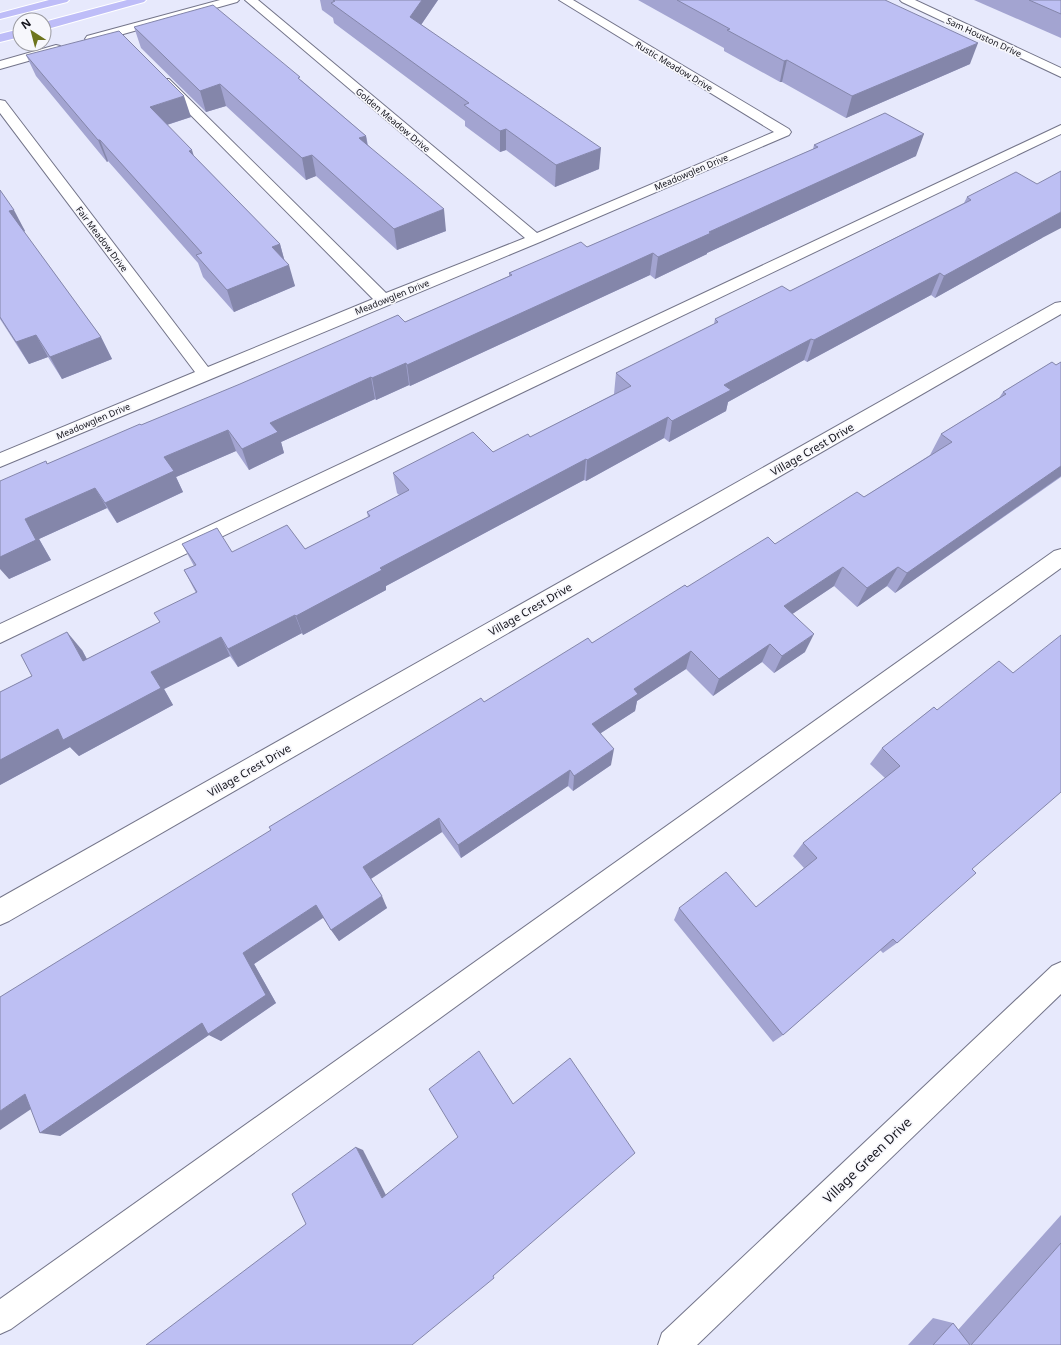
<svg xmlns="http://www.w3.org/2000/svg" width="1061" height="1345" viewBox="0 0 1061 1345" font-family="'Noto Sans',sans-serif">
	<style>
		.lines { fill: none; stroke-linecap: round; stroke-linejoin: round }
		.minor-casing { stroke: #737489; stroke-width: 2 }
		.major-casing { stroke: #fff; stroke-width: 2 }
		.minor { fill: #fff; fill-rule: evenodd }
		.major { fill: #bebdf8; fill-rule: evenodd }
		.wall { fill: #a3a4d1 }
		.shaded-wall { fill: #8486aa }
		.building { fill: #bdbff3; stroke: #8486aa }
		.labels { text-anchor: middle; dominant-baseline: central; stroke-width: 3.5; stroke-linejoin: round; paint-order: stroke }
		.far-street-label { font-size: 9px; fill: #13131b; stroke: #f7f7fc }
		.street-label { font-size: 11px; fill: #13131b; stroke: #f7f7fc }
		.near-street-label { font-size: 13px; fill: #13131b; stroke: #f7f7fc }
	</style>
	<rect width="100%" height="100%" fill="#e7e9fc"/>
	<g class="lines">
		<defs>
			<g id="minor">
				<polygon points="220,0 239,0 237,2 95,42 87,42 85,39 87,36"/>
				<polygon points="245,0 258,0 537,233 774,132 559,0 573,0 789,129 791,132 789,135 540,242 0,467 0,453 195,372 0,113 0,100 5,101 208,367 373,299 161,85 159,82 161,79 169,79 386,293 525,238"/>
				<polygon points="900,0 915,0 1061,68 1061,77 902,2"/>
				<polygon points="56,45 60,46 62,49 60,52 0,69 0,61"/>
				<polygon points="1061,125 1061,134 0,643 0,624"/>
				<polygon points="1061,302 1061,314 9,921 0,925 0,898 1055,303"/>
				<polygon points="1061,549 1061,568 11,1329 0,1334 0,1299 1054,551"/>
				<polygon points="1061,962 1061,994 697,1345 658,1345 662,1333 1052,966"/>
			</g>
			<g id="major">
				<polygon points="49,0 69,0 67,2 0,19 0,13"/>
				<polygon points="127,0 146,0 144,2 44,30 44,22"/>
				<polygon points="20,29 20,37 0,42 0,34"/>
			</g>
		</defs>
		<use href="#minor" class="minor-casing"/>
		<use href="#major" class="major-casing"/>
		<use href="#minor" class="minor"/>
		<use href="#major" class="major"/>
	</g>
	<g class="wall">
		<polygon points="320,0 438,0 421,25 599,169 555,187 506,150 500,152 465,126 465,121 334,23 333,18 322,10"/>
		<polygon points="638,0 885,0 970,64 846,118 782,82 780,82 724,51 724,48"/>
		<polygon points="974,0 1061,0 1061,38"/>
		<polygon points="134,27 301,80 366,136 368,145 446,231 397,250 316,176 306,180 226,106 206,112 141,48"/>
		<polygon points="26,55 191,117 167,125 194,156 280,244 284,259 295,286 234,312 203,277 198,263 108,161 107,162 36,76"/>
		<polygon points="814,145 916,156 707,253 707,254 655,279 650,275 410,386 409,385 376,400 375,399 281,442 284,453 249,470 236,451 176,477 183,492 117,523 107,508 39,539 51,560 9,579 47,464 141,425 405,322 509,276 509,273 587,247 813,149"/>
		<polygon points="0,190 25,231 24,232 101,337 112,359 62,379 48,357 29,364 0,319"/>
		<polygon points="967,197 1042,238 935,298 931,295 807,362 804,360 728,402 726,411 669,442 664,438 586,481 584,480 386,586 386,590 303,635 302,633 238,667 230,656 164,689 173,705 79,756 70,747 0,785 0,692 82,650 87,659 160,622 196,593 184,570 194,566 182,544 232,552 305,549 368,517 367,512 399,495 397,493 393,473 493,452 530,437 614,394 616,373 714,324 715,319 790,291 964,203"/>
		<polygon points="1052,362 1061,477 895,593 887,586 857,607 834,586 792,614 805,652 774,673 762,662 713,696 686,669 637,701 635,711 601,733 611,765 573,791 568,786 461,858 442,832 371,879 387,908 339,941 323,918 254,964 276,1003 221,1041 209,1035 60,1136 31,1110 484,702 592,643 687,587 775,544 864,497 930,455 941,434 999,398 1003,392"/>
		<polygon points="934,707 972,869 897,943 883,953 880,950 783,1035 773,1042 674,920 679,908 756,907 804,868 793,856 803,843 885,778 870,764 882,748"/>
		<polygon points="1061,1215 1061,1345 908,1345 933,1318 953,1323 958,1330"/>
	</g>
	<g class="shaded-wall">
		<polygon points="422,0 438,0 412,38 410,17"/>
		<polygon points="978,43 970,64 846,118 852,96"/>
		<polygon points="787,60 782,82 780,82 784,61"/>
		<polygon points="220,84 226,106 206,112 200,91"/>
		<polygon points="184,96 191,117 157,128 150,107"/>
		<polygon points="506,129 506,150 500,152 500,131"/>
		<polygon points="924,134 916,156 707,253 707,254 655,279 658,257 709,232"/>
		<polygon points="366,136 369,157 359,138"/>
		<polygon points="98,140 100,140 108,161 107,162"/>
		<polygon points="601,148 599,169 555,187 556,165"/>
		<polygon points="192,150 199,172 189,151"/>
		<polygon points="312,155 316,176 306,180 302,158"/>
		<polygon points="444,209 446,231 397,250 394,229"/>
		<polygon points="14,210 25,231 21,233 9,211"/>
		<polygon points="1061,212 1061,228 1042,238 935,298 944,276"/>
		<polygon points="280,244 286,266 272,247"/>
		<polygon points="653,253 650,275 410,386 407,365"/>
		<polygon points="289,265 295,286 234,312 227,290"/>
		<polygon points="940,273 931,295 807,362 814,340"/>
		<polygon points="36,335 48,357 29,364 16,342"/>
		<polygon points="101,337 112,359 62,379 50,357"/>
		<polygon points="811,339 804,360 728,402 726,411 669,442 672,421 724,385"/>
		<polygon points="406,363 409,385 376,400 372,378"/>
		<polygon points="371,377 375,399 281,442 284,453 249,470 242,449 270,423"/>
		<polygon points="668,417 664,438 586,481 587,460"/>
		<polygon points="228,430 236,451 176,477 183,492 117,523 105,503 164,457"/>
		<polygon points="586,459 584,480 386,586 386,590 303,635 296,616 380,568"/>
		<polygon points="1061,466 1061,476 895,593 907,573"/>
		<polygon points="95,488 107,508 39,539 51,560 9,579 0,569 0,557 25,519"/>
		<polygon points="843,567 834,586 776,625 784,606"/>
		<polygon points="898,567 887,586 857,607 867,588"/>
		<polygon points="295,615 302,633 238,667 228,649"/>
		<polygon points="67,632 82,650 97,679 83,661"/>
		<polygon points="814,634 805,652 774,673 782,656"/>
		<polygon points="221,637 230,656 164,689 173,705 79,756 70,747 0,785 0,760 151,672"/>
		<polygon points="770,644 762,662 713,696 719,679"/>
		<polygon points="691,651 686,669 637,701 635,711 590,740 592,724 634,689"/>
		<polygon points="614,749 611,765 573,791 574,776"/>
		<polygon points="570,770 568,786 461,858 458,845"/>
		<polygon points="439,818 442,832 369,880 363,867"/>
		<polygon points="382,896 387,908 339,941 331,930"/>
		<polygon points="316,905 324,917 254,964 276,1003 221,1041 209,1035 60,1136 40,1133 243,953"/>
		<polygon points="25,1094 46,1099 0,1130 0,1111"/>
		<polygon points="356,1147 363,1150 388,1199 382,1198"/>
	</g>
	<g class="building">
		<polygon points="333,0 422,0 410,17 601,148 556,165 506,129 500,131 464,105 469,103 331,3 335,1"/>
		<polygon points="677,0 885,0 978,43 852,96 787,60 784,61 727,30 730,29"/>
		<polygon points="1029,0 1061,0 1061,14"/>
		<polygon points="213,5 300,77 298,78 366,136 359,138 444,209 394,229 312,155 302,158 220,84 200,91 134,27"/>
		<polygon points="119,31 184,96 150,107 192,150 189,151 280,244 272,247 289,265 227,290 196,255 202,253 100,140 98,140 26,55"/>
		<polygon points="885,113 924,134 709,232 711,233 658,257 653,253 407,365 406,363 372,378 371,377 270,423 278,432 242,449 228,430 164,457 174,471 105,503 95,488 25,519 36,540 0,557 0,481 46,461 47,464 140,424 141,425 240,384 398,315 405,322 512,275 509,273 581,242 587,247 818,147 814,145"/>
		<polygon points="1061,171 1061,212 944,276 940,273 814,340 811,339 724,385 731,390 672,421 668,417 587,460 586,459 380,568 382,570 296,616 295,615 228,649 221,637 151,672 161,688 63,740 58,729 0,760 0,692 32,676 21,655 67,632 83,661 160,622 154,613 197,592 184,570 196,565 182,544 217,528 232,552 287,525 305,549 370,516 367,512 409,490 393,473 473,432 493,452 528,434 530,437 631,386 616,373 718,322 715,319 782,286 790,291 971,200 967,197 1016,172 1037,184"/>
		<polygon points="0,190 14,210 9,211 101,337 50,357 36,335 16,342 0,317"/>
		<polygon points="1052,362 1056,365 1061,362 1061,466 907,573 898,567 867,588 843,567 784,606 814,634 782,656 770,644 719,679 691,651 634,689 638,694 592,724 614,749 574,776 570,770 458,845 439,818 363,867 382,896 331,930 316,905 243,953 266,995 208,1034 202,1023 40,1133 25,1094 0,1111 0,997 271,830 269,827 481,698 484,702 588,638 592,643 685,585 687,587 768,537 775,544 857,492 864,497 952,442 941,434 1006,394 1003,392"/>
		<polygon points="1061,635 1061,792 972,869 976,873 897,943 893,939 783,1035 679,908 726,872 756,907 817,858 803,843 900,766 882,748 934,707 937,710 999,661 1013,673"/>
		<polygon points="479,1051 513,1104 570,1058 635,1153 493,1276 494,1278 412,1345 146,1345 306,1224 292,1194 356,1147 382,1198 458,1137 429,1089"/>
		<polygon points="1061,1243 1061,1345 971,1345"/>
		<polygon points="953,1323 970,1345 933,1345"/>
	</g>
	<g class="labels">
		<g class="far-street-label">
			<text transform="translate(984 37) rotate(25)">Sam Houston Drive</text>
			<text transform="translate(674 66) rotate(31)">Rustic Meadow Drive</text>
			<text transform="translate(393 120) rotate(40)">Golden Meadow Drive</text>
			<text transform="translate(691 172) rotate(-23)">Meadowglen Drive</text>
			<text transform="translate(102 239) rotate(53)">Fair Meadow Drive</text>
			<text transform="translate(392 297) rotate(-22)">Meadowglen Drive</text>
			<text transform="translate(93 421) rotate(-23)">Meadowglen Drive</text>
		</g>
		<g class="street-label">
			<text transform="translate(812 449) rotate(-30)">Village Crest Drive</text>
			<text transform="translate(530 609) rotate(-30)">Village Crest Drive</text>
			<text transform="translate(249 770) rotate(-30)">Village Crest Drive</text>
		</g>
		<g class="near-street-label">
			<text transform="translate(867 1160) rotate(-44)">Village Green Drive</text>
		</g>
	</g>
	<g transform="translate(32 32) rotate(324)"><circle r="19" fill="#f7f7fc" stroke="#9c9ca2"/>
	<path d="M0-3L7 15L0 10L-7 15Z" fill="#6e751d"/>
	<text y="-6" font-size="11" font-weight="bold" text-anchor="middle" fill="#13131b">N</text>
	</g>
</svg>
